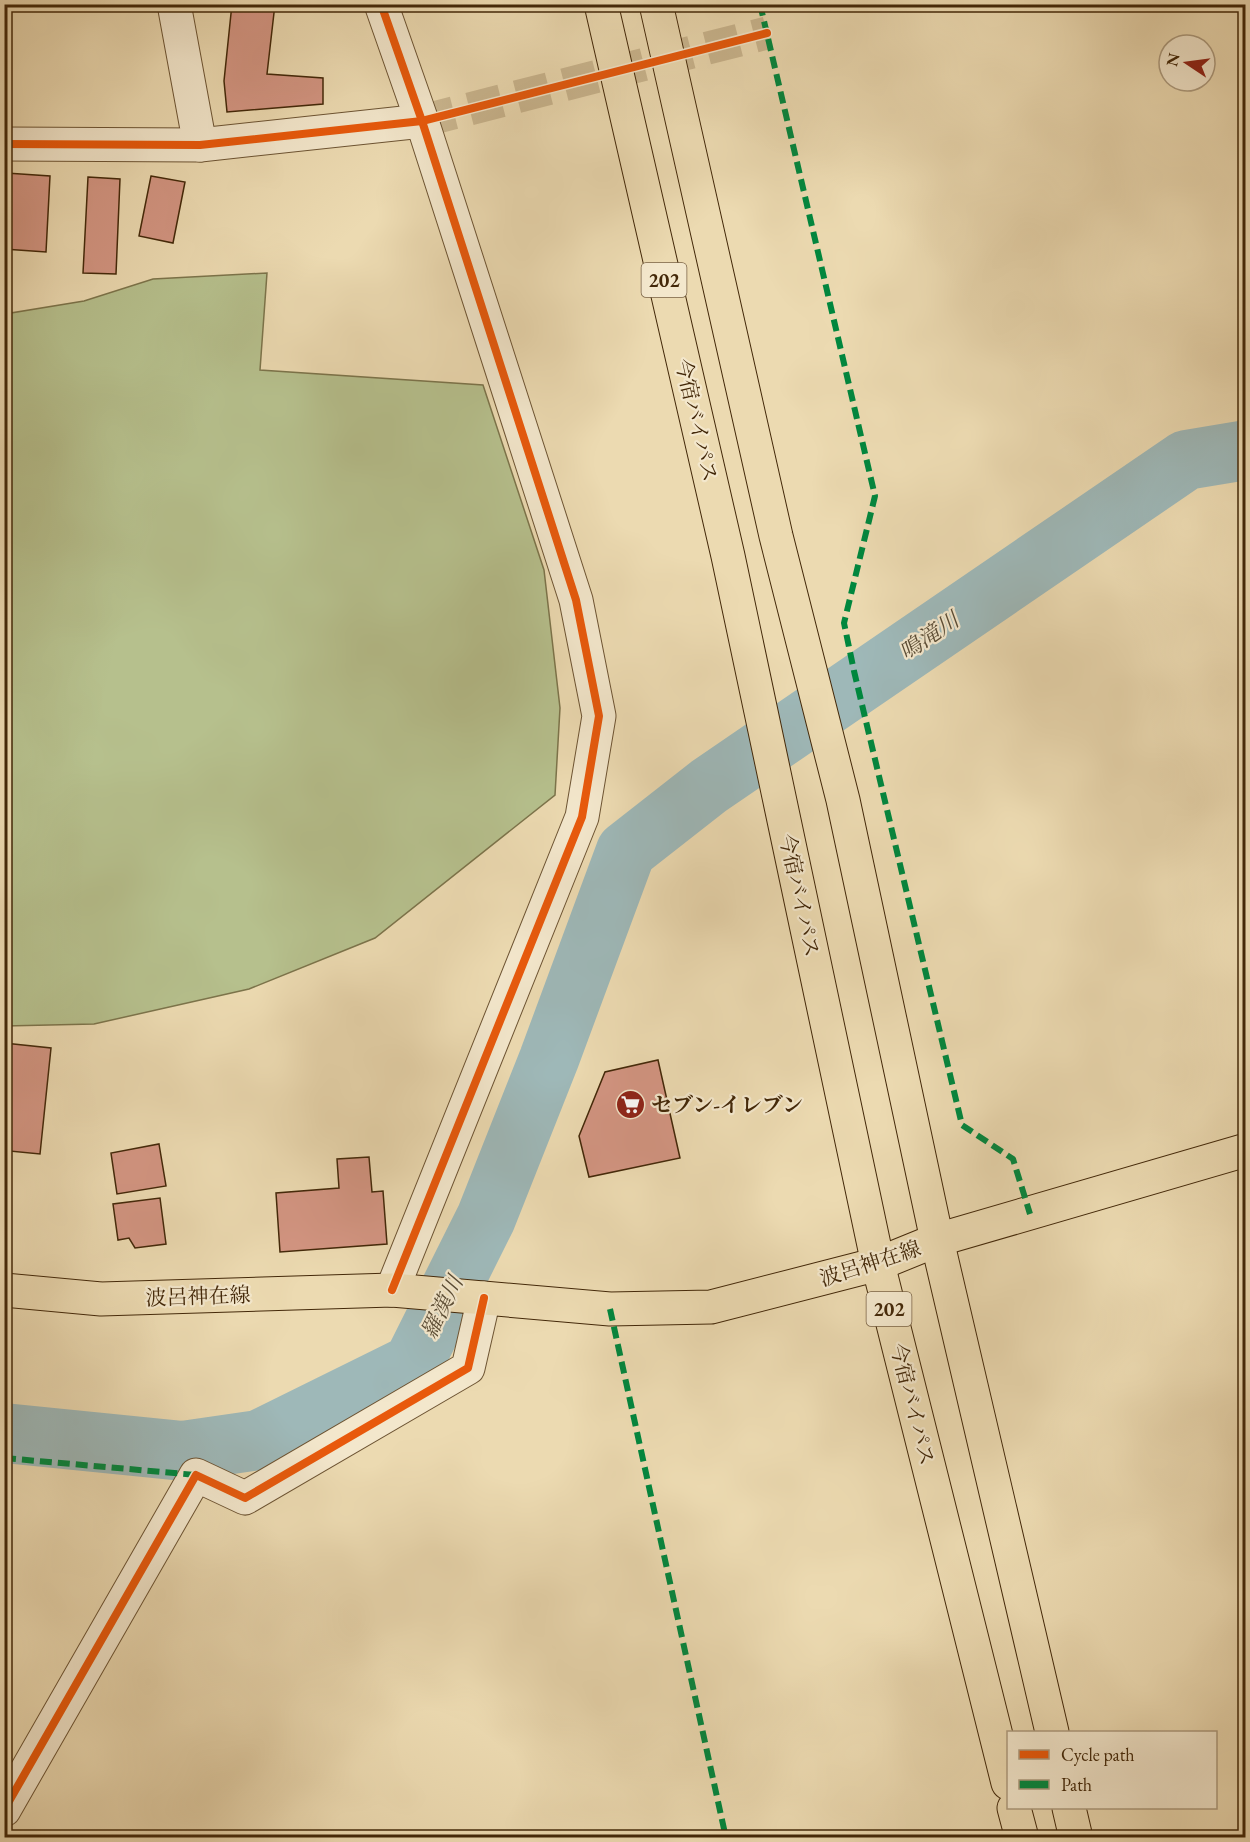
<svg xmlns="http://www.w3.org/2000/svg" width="1250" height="1842" viewBox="0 0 1250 1842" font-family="'EB Garamond','Noto Serif JP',serif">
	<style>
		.green { fill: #b6c08d; stroke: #7c744b; stroke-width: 1.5 }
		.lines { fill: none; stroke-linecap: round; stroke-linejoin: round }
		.river { stroke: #9eb8b8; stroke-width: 60 }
		.building { fill: #d39582; stroke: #432809; stroke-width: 1.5 }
		.minor-tunnel { stroke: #cab68f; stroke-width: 33; stroke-dasharray: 33 16; stroke-linecap: butt }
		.minor-casing { stroke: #6d5433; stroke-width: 35 }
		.major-casing { stroke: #432809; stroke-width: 35 }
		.highway-casing { stroke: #432809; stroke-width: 35 }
		.minor { stroke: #f3e7cc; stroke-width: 33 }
		.major { stroke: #ecdab1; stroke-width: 33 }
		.highway { stroke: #ecdab1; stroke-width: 33 }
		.quiet { stroke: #00873e; stroke-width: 6; stroke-dasharray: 12 6; stroke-linecap: butt }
		.cycleway-casing { stroke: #f3e7cc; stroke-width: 11 }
		.cycleway { stroke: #e8590c; stroke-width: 8 }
		.labels { text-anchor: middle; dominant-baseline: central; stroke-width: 4.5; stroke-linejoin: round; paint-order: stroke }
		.shield { fill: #f3e7cc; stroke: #786144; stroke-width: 1.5 }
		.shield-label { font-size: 20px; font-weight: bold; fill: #432809 }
		.street-label { font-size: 21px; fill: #432809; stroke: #f3e7cc }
		.poi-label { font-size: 21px; font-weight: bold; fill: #432809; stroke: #f3e7cc; text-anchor: start }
		.water-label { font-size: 22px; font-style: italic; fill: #5a4c35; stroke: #f3e7cc }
	</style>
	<rect width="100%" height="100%" fill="#ecdab1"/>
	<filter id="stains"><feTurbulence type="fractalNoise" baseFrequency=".00333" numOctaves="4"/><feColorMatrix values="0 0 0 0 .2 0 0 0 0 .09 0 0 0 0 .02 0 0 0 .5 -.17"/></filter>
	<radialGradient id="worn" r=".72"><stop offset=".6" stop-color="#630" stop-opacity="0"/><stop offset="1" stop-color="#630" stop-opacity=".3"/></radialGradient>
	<polygon class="green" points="267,273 260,370 483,385 544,570 560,708 555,795 375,938 249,989 94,1024 5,1026 5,314 84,301 153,279"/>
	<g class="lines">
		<polyline class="river" points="4,1433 183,1451 259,1440 413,1364 486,1218 549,1059 626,851 709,786 1186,460 1246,450"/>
	</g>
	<g class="building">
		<polygon points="232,4 275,4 267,74 323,78 323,104 227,112 224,81"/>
		<polygon points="6,173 50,176 46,252 4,249"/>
		<polygon points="151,176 185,182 173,243 139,236"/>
		<polygon points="88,177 120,179 116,274 83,273"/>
		<polygon points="4,1043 51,1048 40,1154 10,1151 5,1201"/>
		<polygon points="658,1060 680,1158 589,1177 579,1136 605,1072"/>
		<polygon points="159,1144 166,1186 117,1194 111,1153"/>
		<polygon points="369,1157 372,1192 383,1191 387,1244 280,1252 276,1193 339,1188 337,1159"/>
		<polygon points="160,1198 166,1244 135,1248 129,1238 118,1240 113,1204"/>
	</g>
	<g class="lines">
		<polyline class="minor-tunnel" points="422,121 767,33"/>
		<defs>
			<g id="minor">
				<polyline points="174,4 200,145"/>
				<polyline points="381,4 422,121 576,600 599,716 582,817 392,1290"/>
				<polyline points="4,144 200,145 422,121"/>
				<polyline points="4,1810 196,1475 245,1498 468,1368 484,1298"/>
			</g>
			<polyline id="major" points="4,1290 101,1299 392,1290 610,1309 711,1307 878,1264 937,1240 1246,1150"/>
			<g id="highway">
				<polyline points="601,4 728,556 878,1264 1008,1783"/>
				<polyline points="656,4 776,536 843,800 937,1240 1052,1732"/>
				<polyline points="1014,1808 1022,1838"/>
				<polyline points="1069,1808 1076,1838"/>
			</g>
		</defs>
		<use href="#minor" class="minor-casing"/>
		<use href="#major" class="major-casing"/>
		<use href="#highway" class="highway-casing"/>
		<use href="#minor" class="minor"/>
		<use href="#major" class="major"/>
		<use href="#highway" class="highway"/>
		<g class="quiet">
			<polyline points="760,4 875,496 844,623 854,671 962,1125 1013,1159 1030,1214"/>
			<polyline points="610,1309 726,1838"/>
			<polyline points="4,1458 196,1475"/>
		</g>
		<defs>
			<g id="cycleway">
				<polyline points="381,4 422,121 576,600 599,716 582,817 392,1290"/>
				<polyline points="4,144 200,145 422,121 767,33"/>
				<polyline points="4,1810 196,1475 245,1498 468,1368 484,1298"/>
			</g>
		</defs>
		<use href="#cycleway" class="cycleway-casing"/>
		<use href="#cycleway" class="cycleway"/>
	</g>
	<defs>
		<symbol id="supermarket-disc" viewBox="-11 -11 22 22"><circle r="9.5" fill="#8f2418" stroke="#f3e7cc"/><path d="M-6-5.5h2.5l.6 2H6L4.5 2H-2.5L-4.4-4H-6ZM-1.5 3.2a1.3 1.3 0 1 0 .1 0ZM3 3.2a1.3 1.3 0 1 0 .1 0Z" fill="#fff"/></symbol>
	</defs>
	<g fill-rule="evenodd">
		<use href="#supermarket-disc" x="614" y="1088" width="33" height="33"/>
	</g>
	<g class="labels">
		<g class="shield">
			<rect x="641.5" y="263" width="45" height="34" rx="4.5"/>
			<rect x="866.5" y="1292" width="45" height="34" rx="4.5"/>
		</g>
		<g class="shield-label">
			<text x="664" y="280">202</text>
			<text x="889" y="1309">202</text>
		</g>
		<g class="street-label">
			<text transform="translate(697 420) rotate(77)">今宿バイパス</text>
			<text transform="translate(800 895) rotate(78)">今宿バイパス</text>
			<text transform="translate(870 1263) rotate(-18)">波呂神在線</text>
			<text transform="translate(198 1296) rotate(-2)">波呂神在線</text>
			<text transform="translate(913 1404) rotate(76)">今宿バイパス</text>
		</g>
		<g class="poi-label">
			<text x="651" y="1104">セブン-イレブン</text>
		</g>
		<g class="water-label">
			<text transform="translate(929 636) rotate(-34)">鳴滝川</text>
			<text transform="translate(442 1307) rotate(-64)">羅漢川</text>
		</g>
	</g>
	<rect width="1250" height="1842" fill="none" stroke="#ecdab1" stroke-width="24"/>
	<rect x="6" y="6" width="1238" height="1830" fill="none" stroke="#432809" stroke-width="3"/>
	<rect x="12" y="12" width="1226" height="1818" fill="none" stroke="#432809" stroke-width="1.5"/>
	<rect x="1007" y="1731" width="210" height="78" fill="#f3e7cc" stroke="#ad9b7e" stroke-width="1.5"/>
	<rect x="1019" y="1750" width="30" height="9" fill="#e8590c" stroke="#ad9b7e" stroke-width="1.5"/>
	<text x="1061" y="1761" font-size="18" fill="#432809">Cycle path</text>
	<rect x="1019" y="1780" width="30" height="9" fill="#00873e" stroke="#ad9b7e" stroke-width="1.5"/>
	<text x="1061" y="1791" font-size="18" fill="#432809">Path</text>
	<g transform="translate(1187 63) rotate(283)"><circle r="28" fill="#f3e7cc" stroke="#ad9b7e" stroke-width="1.5"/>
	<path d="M0-4.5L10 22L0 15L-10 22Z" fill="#8f2418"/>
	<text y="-9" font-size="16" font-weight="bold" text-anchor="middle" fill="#432809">N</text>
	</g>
	<rect width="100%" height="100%" filter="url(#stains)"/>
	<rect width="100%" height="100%" fill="url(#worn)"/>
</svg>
